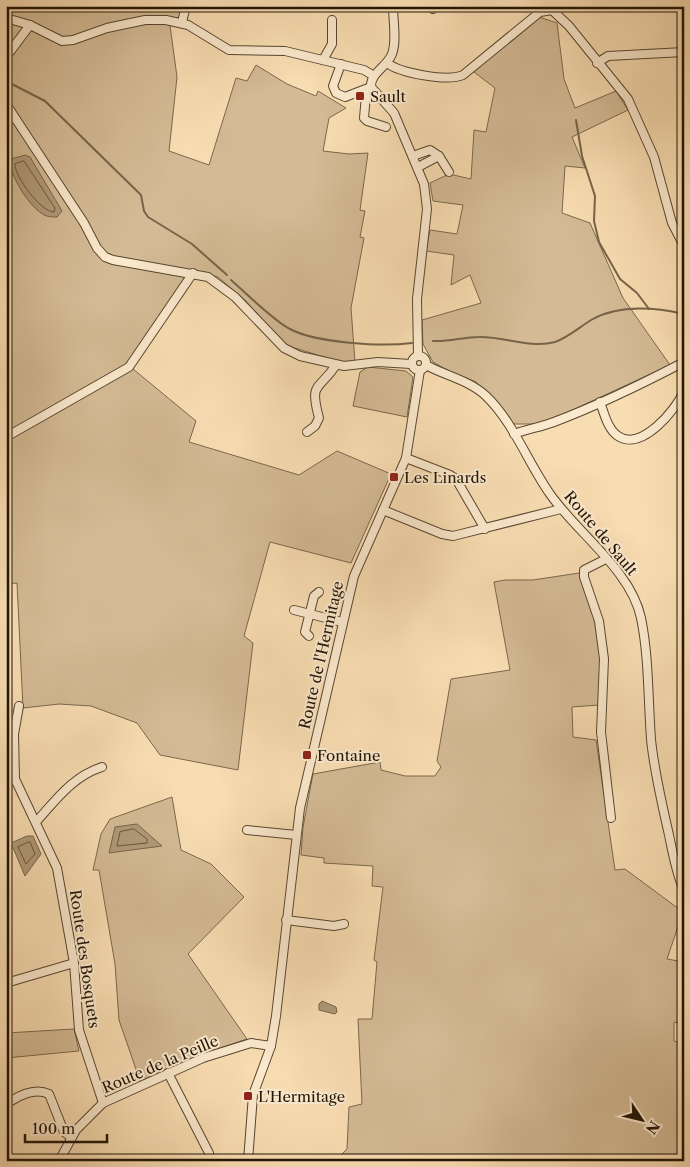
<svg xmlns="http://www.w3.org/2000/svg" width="690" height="1167" viewBox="0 0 690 1167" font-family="'Libre Caslon Text',serif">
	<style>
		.green { fill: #d4bb95; stroke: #7a684d }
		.water { fill: #b09977; stroke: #776449 }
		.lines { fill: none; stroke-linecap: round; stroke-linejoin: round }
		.shore { stroke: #68563e; stroke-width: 1 }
		.stream { stroke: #776449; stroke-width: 2 }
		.minor-casing { stroke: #574630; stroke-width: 10 }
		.minor { stroke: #fbe9cd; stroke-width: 8 }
		.poi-dot { fill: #8f2418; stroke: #fbe9cd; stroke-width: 2 }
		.labels { text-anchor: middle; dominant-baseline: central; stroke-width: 4; stroke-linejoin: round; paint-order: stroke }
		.poi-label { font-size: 15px; fill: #211405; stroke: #fbe9cd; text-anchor: start }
		.street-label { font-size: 15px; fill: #211405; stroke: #fbe9cd }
	</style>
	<rect width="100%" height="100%" fill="#f9ddb2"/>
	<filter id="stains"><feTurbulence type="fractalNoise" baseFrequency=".004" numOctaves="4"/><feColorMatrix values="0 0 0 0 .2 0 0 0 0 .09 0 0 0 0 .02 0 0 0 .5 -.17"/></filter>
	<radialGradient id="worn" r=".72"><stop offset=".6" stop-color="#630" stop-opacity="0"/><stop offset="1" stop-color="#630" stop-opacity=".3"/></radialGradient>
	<g class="green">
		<polygon points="6,6 182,6 180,18 169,18 177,77 169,151 209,165 236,78 247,81 256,65 287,84 316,96 318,91 346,108 329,118 323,151 349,154 368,153 360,210 365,211 360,237 364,238 351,308 355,362 347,364 285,345 246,301 218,277 196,273 127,364 196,421 189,442 299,475 337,451 391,474 351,563 270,542 244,636 253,643 238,770 160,755 137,723 91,706 59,704 23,708 17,583 6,584"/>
		<polygon points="536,16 557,23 564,79 575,108 616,91 628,110 572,137 585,168 565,166 562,213 590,223 623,298 670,365 542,424 514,424 476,382 449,371 433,362 423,344 422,320 481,303 470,275 451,285 454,255 426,251 430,230 457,234 463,205 433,201 430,183 449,174 471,179 474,130 486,132 495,88 474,72"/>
		<polygon points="368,367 406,371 413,377 407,417 353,406 360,372"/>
		<polygon points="579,573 600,623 602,662 599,705 572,707 573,737 596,740 615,870 625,869 683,912 667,959 684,962 684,1025 674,1022 674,1041 684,1044 684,1161 335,1161 347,1149 349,1107 362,1104 358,1019 372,1019 377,962 374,960 383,887 372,886 373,866 324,863 324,858 301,855 303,827 313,774 380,762 381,770 405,776 435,776 441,767 437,761 451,679 510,670 494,582 505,580 533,580"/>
		<polygon points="172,797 181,850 211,864 244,897 188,954 247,1039 202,1054 140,1081 119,1020 115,964 99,870 93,870 101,834 110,819"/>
		<polygon points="74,1029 79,1051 6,1058 6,1033"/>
	</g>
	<g class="water">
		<path d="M25,155l5,2 32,54 -5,6c-6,0 -11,0 -16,-4 -13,-9 -33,-39 -30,-54z"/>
		<polygon points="137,824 162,846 109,853 115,827"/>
		<polygon points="27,836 33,836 41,854 25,876 11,843"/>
		<polygon points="322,1001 336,1007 337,1012 335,1014 319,1010 319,1004"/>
	</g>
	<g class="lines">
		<g class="shore">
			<path d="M24,161l31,47 -1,4c-13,0 -40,-36 -39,-48z"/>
			<polygon points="134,829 147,839 147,843 117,846 120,832"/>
			<polygon points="30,842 35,854 26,864 18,847"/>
		</g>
		<g class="stream">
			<polyline points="6,81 45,101 141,195 144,211 148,217 192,244 227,275"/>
			<polyline points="576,120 582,156 595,196 594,221 599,242 620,279 637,293 649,309"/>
			<path d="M231,280c15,13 43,41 59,49 26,14 92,18 122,14"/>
			<path d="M433,341c16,1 30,-4 46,-4 24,-1 52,12 76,5 12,-4 25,-15 36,-22 28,-16 62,-13 93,-6"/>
		</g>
		<defs>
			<g id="minor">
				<path d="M393,6c0,15 4,35 -1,48 -5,13 -22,19 -21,33l23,26 30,71 3,25 -10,90 1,56"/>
				<polyline points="432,6 433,9"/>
				<polyline points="552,10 569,26 628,99 654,157 672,223 684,246"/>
				<polyline points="6,18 30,25 62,41 73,40 107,28 145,20 166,20 188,25 229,50 285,51 364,70 374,76"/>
				<polyline points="182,22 186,6"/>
				<polyline points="6,57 30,25"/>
				<polyline points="323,60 332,44 332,20"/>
				<path d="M387,63c13,10 60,19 76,12l77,-63 12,-2"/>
				<polyline points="597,63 608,56 684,52"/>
				<polyline points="341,64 333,86 336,93 345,97 371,87"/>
				<polyline points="365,90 366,95 364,118 367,121 386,127"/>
				<polyline points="6,104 84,223 97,248 105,257 113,260 208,277 235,297 284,348 300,356 344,366 378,362 411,364"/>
				<polyline points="413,156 430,150 439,156"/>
				<polyline points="418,167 439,156 449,172"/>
				<circle cx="419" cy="363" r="7"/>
				<path d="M426,365c20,11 43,15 60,31 28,27 42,67 64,98 27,39 81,76 91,124 8,39 7,81 10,121 3,32 11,65 18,96 4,19 7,38 15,55"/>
				<path d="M600,402c4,11 8,28 18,34 23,16 58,-26 66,-45"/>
				<path d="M307,432l8,-6 4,-8c-10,-37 0,-27 17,-53"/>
				<path d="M514,434c13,-5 27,-7 40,-12 45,-17 88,-38 130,-60"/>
				<polyline points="6,437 129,367 193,273"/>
				<polyline points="406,458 450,475 456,479 485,529"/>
				<polyline points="383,510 442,534 453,536 561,509"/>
				<polyline points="606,559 584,570 584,577 599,621 604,659 601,732 611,818"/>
				<polyline points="294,610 342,622"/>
				<polyline points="309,636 305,632 314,596 319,592"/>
				<polyline points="19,706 14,734 15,779 57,868 74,963 79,1030 103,1103"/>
				<path d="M36,822c19,-21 37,-46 66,-55"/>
				<polyline points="247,830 296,835"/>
				<polyline points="286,920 334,926 344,924"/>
				<polyline points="6,983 74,963"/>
				<polyline points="168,1073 209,1153"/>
				<path d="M11,1101c11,-7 25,-13 38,-7l15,38 7,5"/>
				<polyline points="59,1161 76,1130 103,1103 203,1058 251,1043 271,1046"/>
				<polyline points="248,1161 253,1095 271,1046 276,1016 300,808 354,576 406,458 420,370"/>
			</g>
		</defs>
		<use href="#minor" class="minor-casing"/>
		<use href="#minor" class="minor"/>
	</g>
	<g class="poi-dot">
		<rect x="355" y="91" width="10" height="10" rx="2.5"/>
		<rect x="389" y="472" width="10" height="10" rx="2.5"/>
		<rect x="302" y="750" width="10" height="10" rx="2.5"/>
		<rect x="243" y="1091" width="10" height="10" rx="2.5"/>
	</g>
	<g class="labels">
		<g class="poi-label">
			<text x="370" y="96">Sault</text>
			<text x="404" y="477">Les Linards</text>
			<text x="317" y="755">Fontaine</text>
			<text x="258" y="1096">L'Hermitage</text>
		</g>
		<g class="street-label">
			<text transform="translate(601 533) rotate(50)">Route de Sault</text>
			<text transform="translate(321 655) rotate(-77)">Route de l'Hermitage</text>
			<text transform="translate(85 959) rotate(82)">Route des Bosquets</text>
			<text transform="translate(160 1064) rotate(-23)">Route de la Peille</text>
		</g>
	</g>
	<rect width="690" height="1167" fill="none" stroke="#f9ddb2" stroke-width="25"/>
	<rect x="8" y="8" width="675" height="1152" fill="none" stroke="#211405" stroke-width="2.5"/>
	<rect x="12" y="12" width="665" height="1142" fill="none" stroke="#211405"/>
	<g transform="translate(642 1120) rotate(125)" stroke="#fbe9cd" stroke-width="4" paint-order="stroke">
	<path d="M0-4L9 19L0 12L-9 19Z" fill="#211405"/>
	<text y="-8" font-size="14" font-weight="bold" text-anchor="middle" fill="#211405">N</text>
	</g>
	<path d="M25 1134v8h82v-8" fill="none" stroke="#211405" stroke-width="2.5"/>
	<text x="32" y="1134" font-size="15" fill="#211405" stroke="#fbe9cd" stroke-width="4" paint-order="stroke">100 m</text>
	<rect width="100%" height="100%" filter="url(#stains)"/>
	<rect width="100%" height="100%" fill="url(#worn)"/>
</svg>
